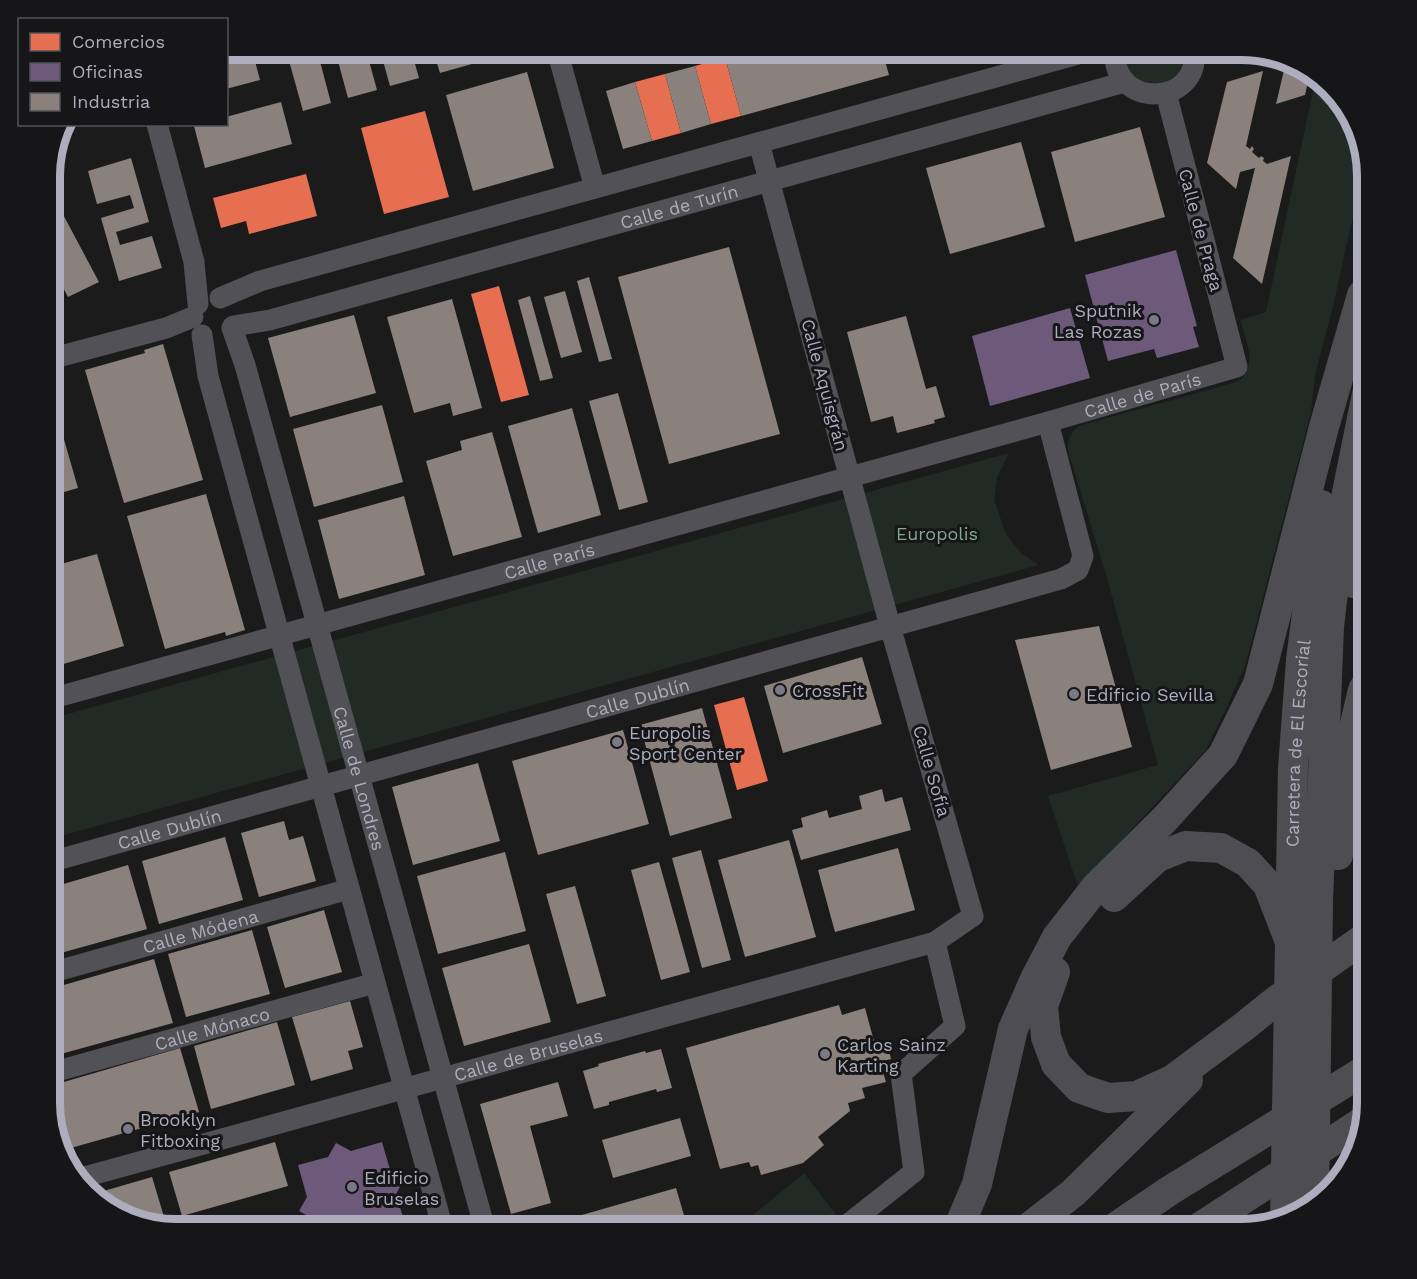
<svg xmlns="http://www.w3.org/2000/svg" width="1417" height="1279" viewBox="0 0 1417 1279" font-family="'Work Sans',sans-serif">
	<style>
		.green { fill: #212a25 }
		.shops { fill: #e76f51 }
		.offices { fill: #6d597a }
		.industry { fill: #8a817c }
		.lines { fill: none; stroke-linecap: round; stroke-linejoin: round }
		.minor { stroke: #515156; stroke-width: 21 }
		.highway { stroke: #4e4e52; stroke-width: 30 }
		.highway-bridge { stroke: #4e4e52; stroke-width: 30 }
		.poi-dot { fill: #7a7a85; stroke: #161518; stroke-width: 2 }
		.labels { text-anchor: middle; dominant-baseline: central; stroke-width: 6; stroke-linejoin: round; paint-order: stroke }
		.street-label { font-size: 18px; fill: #adadbd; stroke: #161518 }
		.poi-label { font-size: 18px; fill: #adadbd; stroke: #161518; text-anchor: start }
		.park-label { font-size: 18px; fill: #83a890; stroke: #161518 }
		.rim { fill: none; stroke: #adadbd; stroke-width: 8 }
	</style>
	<rect width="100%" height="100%" fill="#1b1b1c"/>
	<g class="green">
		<path d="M1124,50h60c0,6 0,12 -3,18 -10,18 -39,23 -51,4 -4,-5 -5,-16 -6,-22z"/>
		<path d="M1316,77l14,9 28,41 7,35 -32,145 -18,68 -4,37 -65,251 -20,46 -21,42 -127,136 -30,-91 110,-31 -51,-187 -39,-127c-1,-12 3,-21 14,-26l151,-42c28,-11 13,-43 7,-63l26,-8z"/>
		<polygon points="1009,453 997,478 994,500 1006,534 1021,553 1039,565 50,839 50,719"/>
		<polygon points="804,1173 840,1220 828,1229 736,1229"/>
	</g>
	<g class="shops">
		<polygon points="705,50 723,50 741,116 711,124 695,66 709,62"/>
		<polygon points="925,50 980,50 929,64"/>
		<polygon points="665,74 681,133 652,141 635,82"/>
		<polygon points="425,111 449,197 384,214 361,128"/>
		<polygon points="306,174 317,216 249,234 246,221 221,228 213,198"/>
		<polygon points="499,286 529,395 501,402 471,294"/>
		<polygon points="744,697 768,781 737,790 714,705"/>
	</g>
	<g class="offices">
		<polygon points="1176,250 1197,326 1193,327 1199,347 1157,358 1154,349 1108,361 1085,275"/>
		<polygon points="1070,308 1090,378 990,406 972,336"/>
		<polygon points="382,1142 391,1173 404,1180 396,1194 406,1227 398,1229 316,1229 313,1219 299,1211 307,1197 298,1165 328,1157 336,1143 351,1151"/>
	</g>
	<g class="industry">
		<polygon points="226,50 252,50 260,80 226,89"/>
		<polygon points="286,50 317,50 331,103 303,111"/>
		<polygon points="335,50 366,50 377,90 348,98"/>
		<polygon points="380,50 411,50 419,78 390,86"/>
		<polygon points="433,50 522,50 440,73"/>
		<polygon points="723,50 882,50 889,75 741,116"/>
		<polygon points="1295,63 1310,73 1305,95 1276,104 1285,66"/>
		<polygon points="695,66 711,124 681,133 665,74"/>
		<polygon points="1263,71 1246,146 1250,149 1252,146 1254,149 1252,152 1259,158 1261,156 1264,158 1263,161 1267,164 1291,156 1262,284 1233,258 1255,168 1240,172 1236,189 1207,163 1227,82"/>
		<polygon points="527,72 554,168 473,191 446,95"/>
		<polygon points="635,82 652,141 623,149 606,91"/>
		<polygon points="281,102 292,144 205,168 194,126 226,124 226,117"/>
		<polygon points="1140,127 1165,217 1075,242 1051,152"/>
		<polygon points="1021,142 1045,227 950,254 926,168"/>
		<polygon points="131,158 149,222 116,232 120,245 152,236 162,268 119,281 101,218 134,208 130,195 97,204 88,171"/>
		<polygon points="50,190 99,282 68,297 50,263"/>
		<polygon points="729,247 780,434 669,464 618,277"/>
		<polygon points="589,277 612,359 599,362 577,281"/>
		<polygon points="565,291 582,352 561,358 544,297"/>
		<polygon points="530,296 553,378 540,381 518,300"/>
		<polygon points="452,299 482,408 453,416 450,403 414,413 387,317"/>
		<polygon points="354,315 376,393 290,417 268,338"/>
		<polygon points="906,316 926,389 936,386 945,417 934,420 935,423 897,433 893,416 871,422 847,332"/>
		<polygon points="163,344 203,480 124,503 85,370 145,353 144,350"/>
		<polygon points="50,391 78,488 50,496"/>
		<polygon points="618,393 648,502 619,510 589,401"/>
		<polygon points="382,405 403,482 314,507 293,429"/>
		<polygon points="572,408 601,515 538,533 508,426"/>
		<polygon points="492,432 522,537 453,556 426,461 462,450 460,441"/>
		<polygon points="206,494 245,630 226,636 225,632 165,649 127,516"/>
		<polygon points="404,496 425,575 339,599 318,520"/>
		<polygon points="97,554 124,646 50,668 50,567"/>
		<polygon points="1099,626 1132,747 1051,770 1015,640"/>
		<polygon points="862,657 882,724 783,753 764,686"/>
		<polygon points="702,708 732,818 670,836 640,725"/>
		<polygon points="623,730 649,824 538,855 512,761"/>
		<polygon points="478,763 500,841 413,865 392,787"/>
		<polygon points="882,789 885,802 902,797 911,830 801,860 792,830 803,827 801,818 827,810 829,818 862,809 859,796"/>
		<polygon points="284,821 289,840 303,836 316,881 259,897 241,833"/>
		<polygon points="225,837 243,900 159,924 142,861"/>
		<polygon points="789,840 816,937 745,957 718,860"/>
		<polygon points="898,848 915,910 835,932 818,870"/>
		<polygon points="701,850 731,960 702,968 672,858"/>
		<polygon points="505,852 526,931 438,954 417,876"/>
		<polygon points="659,862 690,972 661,980 631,870"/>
		<polygon points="128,865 147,929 50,956 50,888"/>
		<polygon points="575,886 606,996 577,1004 546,894"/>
		<polygon points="324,910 342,972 285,988 267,927"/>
		<polygon points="252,930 270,994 186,1017 168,954"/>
		<polygon points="529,944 551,1022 464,1046 442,968"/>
		<polygon points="154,959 173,1023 50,1057 50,989"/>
		<polygon points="350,1001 363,1047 348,1051 353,1069 311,1081 292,1017"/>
		<polygon points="839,1005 842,1015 865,1008 875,1045 887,1042 891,1059 880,1062 886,1082 862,1088 865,1098 848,1103 850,1111 818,1137 824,1145 803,1163 761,1175 758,1165 751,1167 749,1162 720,1169 686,1048"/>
		<polygon points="277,1022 295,1085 211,1109 194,1046"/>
		<polygon points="180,1048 199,1112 60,1151 50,1111 50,1086"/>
		<polygon points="661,1049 672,1088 657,1092 656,1089 609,1102 609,1105 594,1109 583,1071 599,1066 598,1064 645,1051 646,1053"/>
		<polygon points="558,1082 568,1116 530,1126 551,1203 511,1214 480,1104"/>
		<polygon points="680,1118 691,1156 613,1178 602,1140"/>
		<polygon points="275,1142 288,1186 182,1216 169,1172"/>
		<polygon points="152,1177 165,1220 150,1225 128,1220 90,1195"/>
		<polygon points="676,1188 688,1229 533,1229"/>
	</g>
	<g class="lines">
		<g class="minor">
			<polyline points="557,50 595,188"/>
			<path d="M1115,50c-4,60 86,57 79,0"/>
			<polyline points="157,124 194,262 198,304"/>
			<polyline points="220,298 260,281 1093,50"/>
			<path id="s1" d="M233,326l37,-6 855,-238"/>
			<path id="s2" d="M232,328l13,37 240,864"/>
			<polyline points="202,335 208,376 443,1229"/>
			<polyline points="50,359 166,328 193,317"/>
			<path id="s3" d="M50,699l998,-277 189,-55 -71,-274"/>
			<path id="s4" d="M50,862l1011,-283 17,-9 5,-14 -35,-134"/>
			<path id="s5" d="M50,973l299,-84"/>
			<path id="s6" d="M50,1073l325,-90"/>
			<path id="s7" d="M77,1179l858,-237 38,-26 -83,-290 -131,-483"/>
			<polyline points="842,1229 914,1172 901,1074 955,1026 935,942"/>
		</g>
		<g class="highway">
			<polyline points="1353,583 1367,503"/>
			<polyline points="1338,855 1350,745 1363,690 1367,683"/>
			<polyline points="1114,897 1158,857 1186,846 1221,848 1248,863 1268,885 1290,942"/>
			<polyline points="1318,901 1329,627 1341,522 1367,394"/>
			<path id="s8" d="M1290,927l3,-159 8,-108 20,-155"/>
			<polyline points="1055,972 1043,1006 1046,1037 1056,1064 1079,1088 1108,1098 1137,1096 1172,1080 1242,1028 1277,1000 1367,936"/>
			<polyline points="958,1229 977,1184 1013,1029 1035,979 1057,937 1096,887 1164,820 1223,755 1258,684 1324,427 1362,295"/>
			<polyline points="1027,1229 1073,1193 1188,1080"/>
			<polyline points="1113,1229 1169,1191 1367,1069"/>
			<polyline points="1197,1229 1365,1120"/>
		</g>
		<g class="highway-bridge">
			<polyline points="1314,1203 1318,901"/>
			<polyline points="1285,1221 1290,942"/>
		</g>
	</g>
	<g class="poi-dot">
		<circle cx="1154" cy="320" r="6"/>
		<circle cx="780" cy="690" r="6"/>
		<circle cx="1074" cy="694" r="6"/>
		<circle cx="617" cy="742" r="6"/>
		<circle cx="825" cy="1054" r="6"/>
		<circle cx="128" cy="1129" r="6"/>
		<circle cx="352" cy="1187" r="6"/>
	</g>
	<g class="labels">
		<g class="street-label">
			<text stroke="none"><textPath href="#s1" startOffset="462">Calle de Turín</textPath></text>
			<text transform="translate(1201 230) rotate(75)">Calle de Praga</text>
			<text transform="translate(825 385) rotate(75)">Calle Aquisgrán</text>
			<text stroke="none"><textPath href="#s3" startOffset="1134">Calle de París</textPath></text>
			<text stroke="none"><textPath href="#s3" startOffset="518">Calle París</textPath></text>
			<text stroke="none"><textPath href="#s4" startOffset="610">Calle Dublín</textPath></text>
			<text stroke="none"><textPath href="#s8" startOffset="184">Carretera de El Escorial</textPath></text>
			<text transform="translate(932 771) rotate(74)">Calle Sofía</text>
			<text stroke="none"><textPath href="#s2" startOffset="468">Calle de Londres</textPath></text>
			<text stroke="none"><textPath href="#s4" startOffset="124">Calle Dublín</textPath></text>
			<text stroke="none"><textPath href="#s5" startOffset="156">Calle Módena</textPath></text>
			<text stroke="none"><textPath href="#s6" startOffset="168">Calle Mónaco</textPath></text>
			<text stroke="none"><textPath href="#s7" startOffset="468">Calle de Bruselas</textPath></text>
		</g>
		<g class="poi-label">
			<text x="1142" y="310" text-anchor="end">Sputnik<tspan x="1142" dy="21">Las Rozas</tspan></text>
			<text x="792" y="690">CrossFit</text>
			<text x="1086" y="694">Edificio Sevilla</text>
			<text x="629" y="732">Europolis<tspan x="629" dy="21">Sport Center</tspan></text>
			<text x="837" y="1044">Carlos Sainz<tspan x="837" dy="21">Karting</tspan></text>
			<text x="140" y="1119">Brooklyn<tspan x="140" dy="21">Fitboxing</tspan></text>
			<text x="364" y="1177">Edificio<tspan x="364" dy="21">Bruselas</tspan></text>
		</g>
		<g class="park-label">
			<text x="937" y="533">Europolis</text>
		</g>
	</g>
	<path d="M0 0H1417V1279H0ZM176 60H1241A116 116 0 0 1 1357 176V1103A116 116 0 0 1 1241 1219H176A116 116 0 0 1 60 1103V176A116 116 0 0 1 176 60Z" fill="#161518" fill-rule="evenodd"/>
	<path class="rim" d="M176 60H1241A116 116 0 0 1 1357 176V1103A116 116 0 0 1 1241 1219H176A116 116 0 0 1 60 1103V176A116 116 0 0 1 176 60Z"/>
	<rect x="18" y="18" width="210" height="108" fill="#161518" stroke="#52525a" stroke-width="1.5"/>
	<rect x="30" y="33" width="30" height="18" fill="#e76f51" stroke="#52525a" stroke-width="1.5"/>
	<text x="72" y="48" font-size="18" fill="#adadbd">Comercios</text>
	<rect x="30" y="63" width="30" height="18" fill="#6d597a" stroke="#52525a" stroke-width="1.5"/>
	<text x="72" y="78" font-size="18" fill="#adadbd">Oficinas</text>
	<rect x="30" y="93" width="30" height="18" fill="#8a817c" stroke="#52525a" stroke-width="1.5"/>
	<text x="72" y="108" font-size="18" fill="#adadbd">Industria</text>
</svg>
